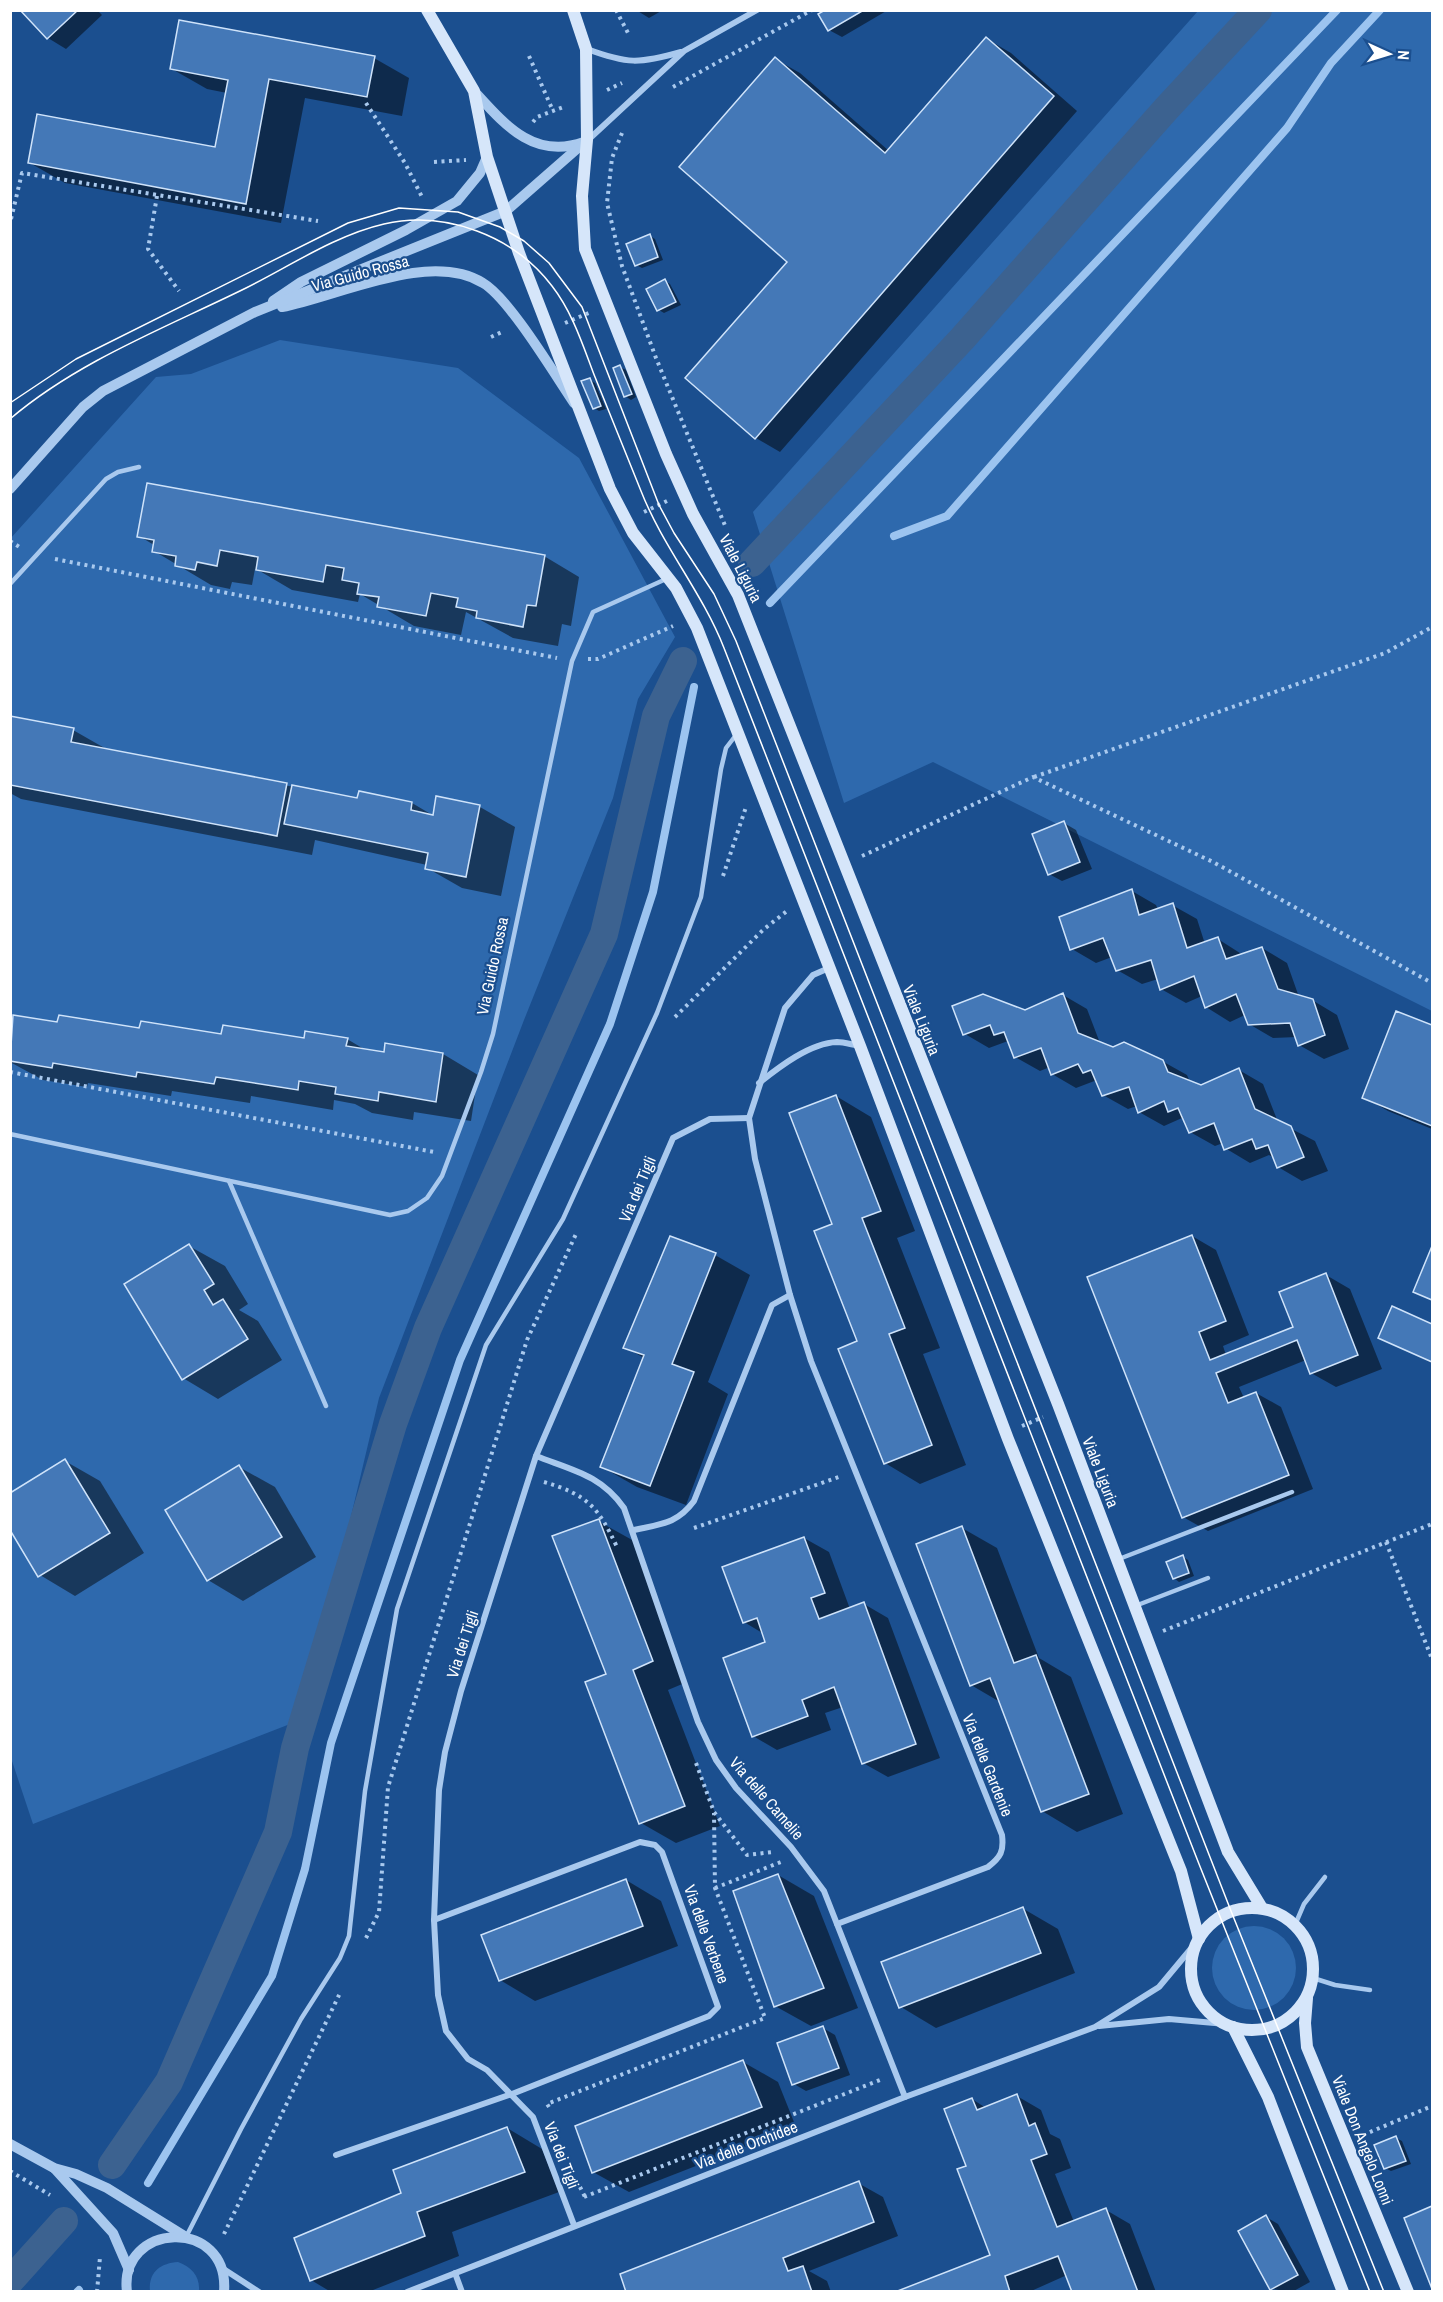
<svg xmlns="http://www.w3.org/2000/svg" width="1443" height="2302" viewBox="0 0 1443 2302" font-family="'Archivo Narrow',sans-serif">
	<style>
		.green { fill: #2e69ad }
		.shadow { fill: #0007 }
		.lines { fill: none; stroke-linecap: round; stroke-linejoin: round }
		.stream { stroke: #9cc4f0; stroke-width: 8 }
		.canal { stroke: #3c6290; stroke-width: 28 }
		.building { fill: #4478b7; stroke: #cfe3fa; stroke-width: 1.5 }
		.path { stroke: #a9c9ee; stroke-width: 4; stroke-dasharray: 3 4.5; stroke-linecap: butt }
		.service { stroke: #a9c9ee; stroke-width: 4.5 }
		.minor { stroke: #a9c9ee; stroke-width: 6 }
		.tertiary { stroke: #a9c9ee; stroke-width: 10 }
		.secondary { stroke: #d6e6fa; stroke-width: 12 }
		.tram { stroke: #fff; stroke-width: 1.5 }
		.labels { text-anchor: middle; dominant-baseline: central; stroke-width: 4.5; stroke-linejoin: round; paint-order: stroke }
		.street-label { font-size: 16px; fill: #fff; stroke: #1b4f8f }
	</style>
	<rect width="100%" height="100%" fill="#1b4f8f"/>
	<g class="green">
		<polygon points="1198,11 1432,11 1432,1011 933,762 844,803 753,512"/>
		<polygon points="280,340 458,368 579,458 675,637 638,699 613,798 524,1020 379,1398 303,1719 33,1824 10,1755 10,539 156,377 191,374"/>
		<circle cx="1254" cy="1968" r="42"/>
		<path d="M178,2262c14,5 22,15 21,29h-49c-2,-18 10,-28 28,-29z"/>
	</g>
	<g class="shadow">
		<polygon points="22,10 97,10 102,15 66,49 48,38"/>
		<polygon points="636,10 663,10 649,18"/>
		<polygon points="828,10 888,10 842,37 829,30"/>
		<polygon points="987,39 1011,53 1077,111 780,452 756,438 789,261 775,59 800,73 889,151"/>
		<polygon points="374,58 409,78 402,116 305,98 281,223 65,183 30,163 216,149 227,93 207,89 172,69"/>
		<polygon points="650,236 655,239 663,260 642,268 636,265"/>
		<polygon points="665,281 670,284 681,305 664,313 659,310"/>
		<polygon points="620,367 626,370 636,397 631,400 625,396"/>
		<polygon points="590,380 595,383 606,409 599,411 594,408"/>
		<polygon points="139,536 544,556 579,577 571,626 562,624 558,646 513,638 466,612 461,635 414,626 360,594 358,602 292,590 258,570 255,569 252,585 232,582 230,589 211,585 154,551 154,545"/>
		<polygon points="10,718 73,730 108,750 359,800 360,793 412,803 434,816 438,798 480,807 515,827 501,896 462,888 427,868 427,865 315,840 312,855 21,799 10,793"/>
		<polygon points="1064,823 1076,830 1092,869 1062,881 1049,874"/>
		<polygon points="1132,891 1156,905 1158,910 1172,905 1197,919 1205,944 1218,939 1243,955 1262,948 1287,963 1299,997 1312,1000 1337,1015 1349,1049 1324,1059 1299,1045 1297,1037 1273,1038 1249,1024 1245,1015 1230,1022 1206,1007 1202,996 1186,1003 1161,989 1158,979 1142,984 1117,970 1112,957 1096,963 1072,949"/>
		<polygon points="1063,995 1087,1009 1100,1043 1162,1061 1187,1075 1190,1082 1201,1086 1239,1070 1263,1084 1278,1122 1315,1141 1328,1171 1302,1181 1278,1167 1274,1158 1269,1155 1250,1163 1225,1148 1223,1143 1215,1146 1190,1132 1182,1118 1164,1126 1139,1112 1137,1106 1128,1109 1103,1095 1097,1080 1076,1088 1052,1074 1050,1067 1040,1071 1015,1057 1008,1041 989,1048 965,1034"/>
		<polygon points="1397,1013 1432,1027 1432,1129 1388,1111 1364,1097"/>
		<polygon points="14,1017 58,1024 222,1036 305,1040 347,1039 369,1052 443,1054 478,1075 471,1121 414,1112 413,1120 372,1113 355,1104 334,1100 333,1110 251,1096 250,1103 172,1091 171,1096 88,1083 87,1087 43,1080 10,1062"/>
		<polygon points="836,1096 871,1117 915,1231 897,1238 940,1348 923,1354 966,1465 920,1484 885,1463 834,1225"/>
		<polygon points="1192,1236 1216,1250 1249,1335 1223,1346 1226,1355 1295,1328 1326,1275 1350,1289 1382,1369 1336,1387 1311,1373 1306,1360 1239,1387 1244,1398 1256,1393 1281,1407 1313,1489 1208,1531 1183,1517"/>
		<polygon points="671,1238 715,1255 750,1275 708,1382 728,1394 686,1505 637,1487 602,1467 644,1358 625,1347"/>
		<polygon points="189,1246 225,1266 248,1304 239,1310 258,1321 282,1360 218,1399 183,1378"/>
		<polygon points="1432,1250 1432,1301 1415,1291"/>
		<polygon points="1393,1308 1432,1325 1432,1363 1379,1337"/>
		<polygon points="65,1461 100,1481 144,1553 75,1596 40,1575"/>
		<polygon points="239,1467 275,1487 316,1557 243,1601 208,1580 167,1510"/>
		<polygon points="598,1521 634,1541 687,1682 668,1690 720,1826 676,1843 641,1823 608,1675"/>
		<polygon points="962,1528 997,1548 1039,1658 1071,1677 1123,1814 1077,1832 1042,1811 1000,1702 971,1685"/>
		<polygon points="804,1538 829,1552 850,1609 864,1604 888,1618 940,1758 888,1777 863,1763 843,1707 825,1713 831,1730 777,1750 753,1736 767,1643 764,1634 744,1622"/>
		<polygon points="1183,1557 1188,1560 1194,1576 1179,1582 1174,1578"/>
		<polygon points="778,1875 814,1896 858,2008 811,2026 775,2006"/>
		<polygon points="626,1880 661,1901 678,1946 535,2001 500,1980"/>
		<polygon points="1022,1908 1058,1929 1075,1973 936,2028 901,2007"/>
		<polygon points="823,2028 835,2035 850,2075 806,2091 794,2084"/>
		<polygon points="743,2062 778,2082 796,2127 629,2192 593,2172"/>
		<polygon points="1017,2096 1041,2110 1050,2134 1060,2139 1071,2168 1055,2174 1074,2222 1106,2210 1130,2224 1156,2292 1073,2292 1067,2275 1029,2292 899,2292 992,2256 968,2167 972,2099 986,2108"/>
		<polygon points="507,2128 542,2149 559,2192 452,2232 459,2256 368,2292 331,2292 311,2280 403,2194"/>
		<polygon points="1396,2138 1402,2141 1411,2164 1391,2171 1385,2168"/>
		<polygon points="858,2183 883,2197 898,2236 809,2271 827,2281 831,2292 628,2292"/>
		<polygon points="1432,2207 1432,2285 1406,2219"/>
		<polygon points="1266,2217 1278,2224 1310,2282 1292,2292 1272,2289 1240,2231"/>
	</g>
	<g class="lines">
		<g class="stream">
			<polyline points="894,536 947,516 1287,128 1331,63 1380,10"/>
			<polyline points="770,603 1337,10"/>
			<polyline points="148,2183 272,1976 305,1869 331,1743 460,1360 610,1024 653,892 694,687"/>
			<polyline points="77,2292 79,2290"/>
		</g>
		<g class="canal">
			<polyline points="752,563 962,339 1167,108 1258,10"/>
			<polyline points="112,2165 169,2082 278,1832 295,1748 393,1424 428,1328 604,934 656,716 683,661"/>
			<polyline points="10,2281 64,2221"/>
		</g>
	</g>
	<g class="building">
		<polygon points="20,10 78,10 47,39"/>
		<polygon points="825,10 864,10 828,31 818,14"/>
		<polygon points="179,20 375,56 367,97 269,79 246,204 28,163 37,114 215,147 228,80 170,69"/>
		<polygon points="986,37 1054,96 755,439 685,378 787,262 679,167 775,57 885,153"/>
		<polygon points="650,234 658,257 635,266 626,244"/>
		<polygon points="665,279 676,302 657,311 646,289"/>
		<polygon points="620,365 632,394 624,397 613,368"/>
		<polygon points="590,378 601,406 593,409 581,381"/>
		<polygon points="147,483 545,555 536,606 527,605 523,627 476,618 477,611 456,607 458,598 431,593 426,616 377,607 379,597 357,594 359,583 342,580 344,568 326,565 323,582 256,570 258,557 220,550 217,566 197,562 195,570 175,566 176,556 152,552 154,540 137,537"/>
		<polygon points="10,716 74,728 71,742 287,783 277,836 10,785"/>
		<polygon points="292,785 357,798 359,791 412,802 411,810 433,815 436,796 480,805 466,877 425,869 428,853 284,824"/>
		<polygon points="1064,821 1080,862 1048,875 1032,834"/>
		<polygon points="1132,889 1139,915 1173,903 1187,948 1218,937 1226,959 1262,947 1278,989 1313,999 1325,1035 1298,1046 1290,1023 1248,1025 1236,994 1205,1008 1194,976 1160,990 1151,960 1116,971 1103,938 1070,950 1059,917"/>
		<polygon points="1063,993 1078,1033 1113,1047 1124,1042 1163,1060 1168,1072 1201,1085 1239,1068 1255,1109 1291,1126 1304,1157 1277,1168 1268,1145 1256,1149 1252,1139 1224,1150 1214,1123 1189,1133 1178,1108 1168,1112 1164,1101 1138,1113 1129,1087 1102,1096 1091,1070 1083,1073 1078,1064 1051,1075 1041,1048 1014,1058 1004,1032 994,1035 990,1025 963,1035 952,1006 983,994 1025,1010"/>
		<polygon points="1396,1011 1432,1025 1432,1126 1362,1098"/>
		<polygon points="13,1015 57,1022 59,1015 139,1028 141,1021 221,1034 223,1025 304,1038 305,1031 348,1038 346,1046 384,1052 385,1043 443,1053 436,1102 379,1092 378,1101 335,1094 336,1087 299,1081 298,1090 216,1077 214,1084 137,1072 136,1077 53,1063 52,1068 10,1061"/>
		<polygon points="836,1095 881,1211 862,1218 905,1328 889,1334 932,1445 884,1464 838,1349 857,1341 814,1231 832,1224 789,1113"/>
		<polygon points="1192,1235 1226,1321 1199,1332 1210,1360 1293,1327 1279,1292 1326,1273 1358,1355 1310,1374 1297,1340 1216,1373 1228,1403 1256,1392 1289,1475 1182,1518 1087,1277"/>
		<polygon points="670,1236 716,1253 672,1364 694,1372 650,1486 600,1467 644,1355 623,1348"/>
		<polygon points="189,1244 214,1284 204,1290 213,1305 223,1299 248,1339 182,1380 124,1284"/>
		<polygon points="1432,1246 1432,1300 1413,1292"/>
		<polygon points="1392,1306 1432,1324 1432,1362 1378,1338"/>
		<polygon points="65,1459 110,1533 38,1577 10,1530 10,1493"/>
		<polygon points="239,1465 282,1537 207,1581 165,1510"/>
		<polygon points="599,1519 653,1661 633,1670 685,1806 639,1824 585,1682 606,1674 552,1536"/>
		<polygon points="962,1526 1014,1663 1036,1655 1089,1794 1041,1812 990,1678 970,1686 916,1544"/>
		<polygon points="804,1537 825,1593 811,1598 819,1619 864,1602 916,1744 862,1764 834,1687 802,1700 808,1716 752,1737 723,1658 765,1642 757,1618 743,1623 722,1567"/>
		<polygon points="1183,1555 1189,1573 1173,1579 1166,1562"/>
		<polygon points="778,1874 824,1988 774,2007 733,1891"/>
		<polygon points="626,1879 643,1926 499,1981 481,1935"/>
		<polygon points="1023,1907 1041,1953 899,2008 881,1962"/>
		<polygon points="823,2026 839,2068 792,2085 777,2043"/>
		<polygon points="743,2060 762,2107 592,2173 575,2126"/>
		<polygon points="1017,2094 1029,2126 1035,2123 1047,2154 1031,2160 1057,2227 1106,2208 1138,2292 1072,2292 1058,2256 1005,2276 1010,2292 895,2292 990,2255 957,2169 966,2166 944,2109 972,2098 977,2110"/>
		<polygon points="507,2127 525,2172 417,2212 425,2236 310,2281 294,2238 401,2193 393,2170"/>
		<polygon points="1396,2136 1406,2161 1384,2169 1374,2145"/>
		<polygon points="859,2181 874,2222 783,2258 788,2271 803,2266 812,2292 626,2292 620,2274"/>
		<polygon points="1432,2206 1432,2289 1404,2218"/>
		<polygon points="1266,2215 1298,2275 1270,2290 1238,2231"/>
	</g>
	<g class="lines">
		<g class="path">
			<polyline points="616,10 628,33"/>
			<polyline points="529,56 553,111"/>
			<polyline points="673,87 812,10"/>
			<polyline points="607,90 622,83"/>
			<polyline points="366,103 405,163 422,197"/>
			<polyline points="533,122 537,117 566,106"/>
			<polyline points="622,133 612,158 607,203 622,266 656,358 726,528"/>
			<polyline points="434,162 466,160"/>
			<polyline points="157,196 148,249 179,291"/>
			<polyline points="11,219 22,173 318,221"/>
			<polyline points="565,323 591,312"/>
			<polyline points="491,337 504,331"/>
			<polyline points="644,512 667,501"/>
			<polyline points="10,541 21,548"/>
			<polyline points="55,559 557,658"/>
			<polyline points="588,659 598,659 673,626"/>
			<polyline points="1034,777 1385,653 1432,627"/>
			<polyline points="862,856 1033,777 1213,862 1432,983"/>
			<polyline points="723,876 746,807"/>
			<polyline points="675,1017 764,929 787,911"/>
			<polyline points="10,1072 434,1152"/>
			<polyline points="1022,1426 1043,1417"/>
			<path d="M544,1482c44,13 54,25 73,65"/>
			<polyline points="694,1528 839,1477"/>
			<polyline points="1386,1542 1432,1659"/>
			<polyline points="1163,1631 1432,1524"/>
			<polyline points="696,1763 714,1812 747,1855 773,1852"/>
			<polyline points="715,1888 781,1862"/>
			<polyline points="366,1938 379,1912 388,1787 527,1340 576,1234"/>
			<polyline points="549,2107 547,2104 765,2018 715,1888 714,1813"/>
			<polyline points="1363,2135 1432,2106"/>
			<polyline points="10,2171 50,2195"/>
			<polyline points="580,2187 585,2197"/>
			<polyline points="584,2197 880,2080"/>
			<polyline points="224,2234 341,1991"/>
			<polyline points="97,2292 100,2257"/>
		</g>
		<g class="service">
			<polyline points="10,584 106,479 118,472 139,467"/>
			<polyline points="10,1134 390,1215 408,1211 427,1198 442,1176 481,1072 493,1034 572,661 593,612 666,579"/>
			<polyline points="229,1181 326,1406"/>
			<polyline points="1119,1559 1292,1492"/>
			<polyline points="1135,1606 1208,1578"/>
			<polyline points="1295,1925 1304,1904 1325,1877"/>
			<polyline points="1313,1978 1335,1985 1370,1990"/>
			<polyline points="186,2237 241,2129 301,2019 340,1958 349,1936 365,1791 397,1609 486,1345 563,1219 657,1013 701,897 721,769 726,748 736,735"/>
		</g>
		<g class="minor">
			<path d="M587,49c40,15 52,15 94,3"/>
			<polyline points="588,140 684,51 757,10"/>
			<path d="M829,968l-16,7 -28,33 -36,110 6,41 35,136 21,66 191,474c2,16 -1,22 -14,32l-151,57"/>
			<path d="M759,1083c20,-16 51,-40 78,-41 7,0 16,3 23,4"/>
			<path d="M536,1456c36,14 65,19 88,52l74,214 18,38 20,28 55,59 33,44 81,206"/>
			<path d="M634,1530c27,-6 43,-6 60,-29l78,-196 18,-10"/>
			<polyline points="1099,2026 1169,2019 1226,2024"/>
			<polyline points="336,2155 512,2094 709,2016 718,2007 662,1852 655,1845 640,1842 434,1920"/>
			<polyline points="574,2225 533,2117 487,2070 468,2059 446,2031 438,1995 434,1920 439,1790 445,1752 461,1691 536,1456 673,1138 710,1119 749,1118"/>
			<polyline points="222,2268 259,2292"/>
			<polyline points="455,2273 462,2292"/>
			<polyline points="407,2292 905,2097 1095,2027 1159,1987 1199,1939"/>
		</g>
		<g class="tertiary">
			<path d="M474,91c31,34 60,69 110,51"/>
			<polyline points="273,301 301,282 406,230 457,201 480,173 487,157"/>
			<path d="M282,307c57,-11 148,-57 201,-24 26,15 72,92 91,120"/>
			<polyline points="10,489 83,407 103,391 255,312 506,211 587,140"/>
			<polyline points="10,2144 54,2168 76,2174 107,2188 186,2237"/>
			<polyline points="54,2168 113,2233 129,2270"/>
			<path d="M127,2292c-9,-70 103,-76 97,0"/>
		</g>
		<g class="secondary">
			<polyline points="427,10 474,91 487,157 519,253 610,489 633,533 676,588 697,628 860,1046 1008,1439 1181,1871 1199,1939"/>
			<polyline points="573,10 586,49 587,140 582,196 585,249 666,454 693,514 738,595 1058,1404 1228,1852 1262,1908"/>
			<circle cx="1252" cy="1969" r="61"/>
			<polyline points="1307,1998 1305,2023 1307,2047 1408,2292"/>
			<polyline points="1233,2027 1268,2097 1343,2292"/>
		</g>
		<g class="tram">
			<polyline points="10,403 76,359 348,223 399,208 458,212 500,227 524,241 549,263 582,307 659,505 674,533 714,594 736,641 1231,1911 1384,2292"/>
			<path d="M10,419c68,-58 157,-92 236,-131 44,-22 90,-53 138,-64 62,-14 130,12 168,62 21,27 31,60 43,91 15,38 31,76 46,114 22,56 61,101 83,157l475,1216 171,428"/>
		</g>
	</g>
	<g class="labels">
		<g class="street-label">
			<text transform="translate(360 273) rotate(-15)">Via Guido Rossa</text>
			<text transform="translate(741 568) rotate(63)">Viale Liguria</text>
			<text transform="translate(492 966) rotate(-78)">Via Guido Rossa</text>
			<text transform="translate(922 1020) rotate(68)">Viale Liguria</text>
			<text transform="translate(637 1189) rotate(-67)">Via dei Tigli</text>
			<text transform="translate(1101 1472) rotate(69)">Viale Liguria</text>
			<text transform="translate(462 1644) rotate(-72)">Via dei Tigli</text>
			<text transform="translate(988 1765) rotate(68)">Via delle Gardenie</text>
			<text transform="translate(767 1798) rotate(49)">Via delle Camelie</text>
			<text transform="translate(707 1934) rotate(70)">Via delle Verbene</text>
			<text transform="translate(1363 2140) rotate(68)">Viale Don Angelo Lonni</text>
			<text transform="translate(746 2145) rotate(-21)">Via delle Orchidee</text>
			<text transform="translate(562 2155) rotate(69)">Via dei Tigli</text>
		</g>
	</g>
	<rect width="1443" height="2302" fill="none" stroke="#ffffff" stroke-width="24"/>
	<g transform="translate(1389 54) rotate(94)" stroke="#1b4f8f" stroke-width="4.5" paint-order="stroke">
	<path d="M0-4.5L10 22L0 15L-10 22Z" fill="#ffffff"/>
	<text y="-9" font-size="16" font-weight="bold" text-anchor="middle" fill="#ffffff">N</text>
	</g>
</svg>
